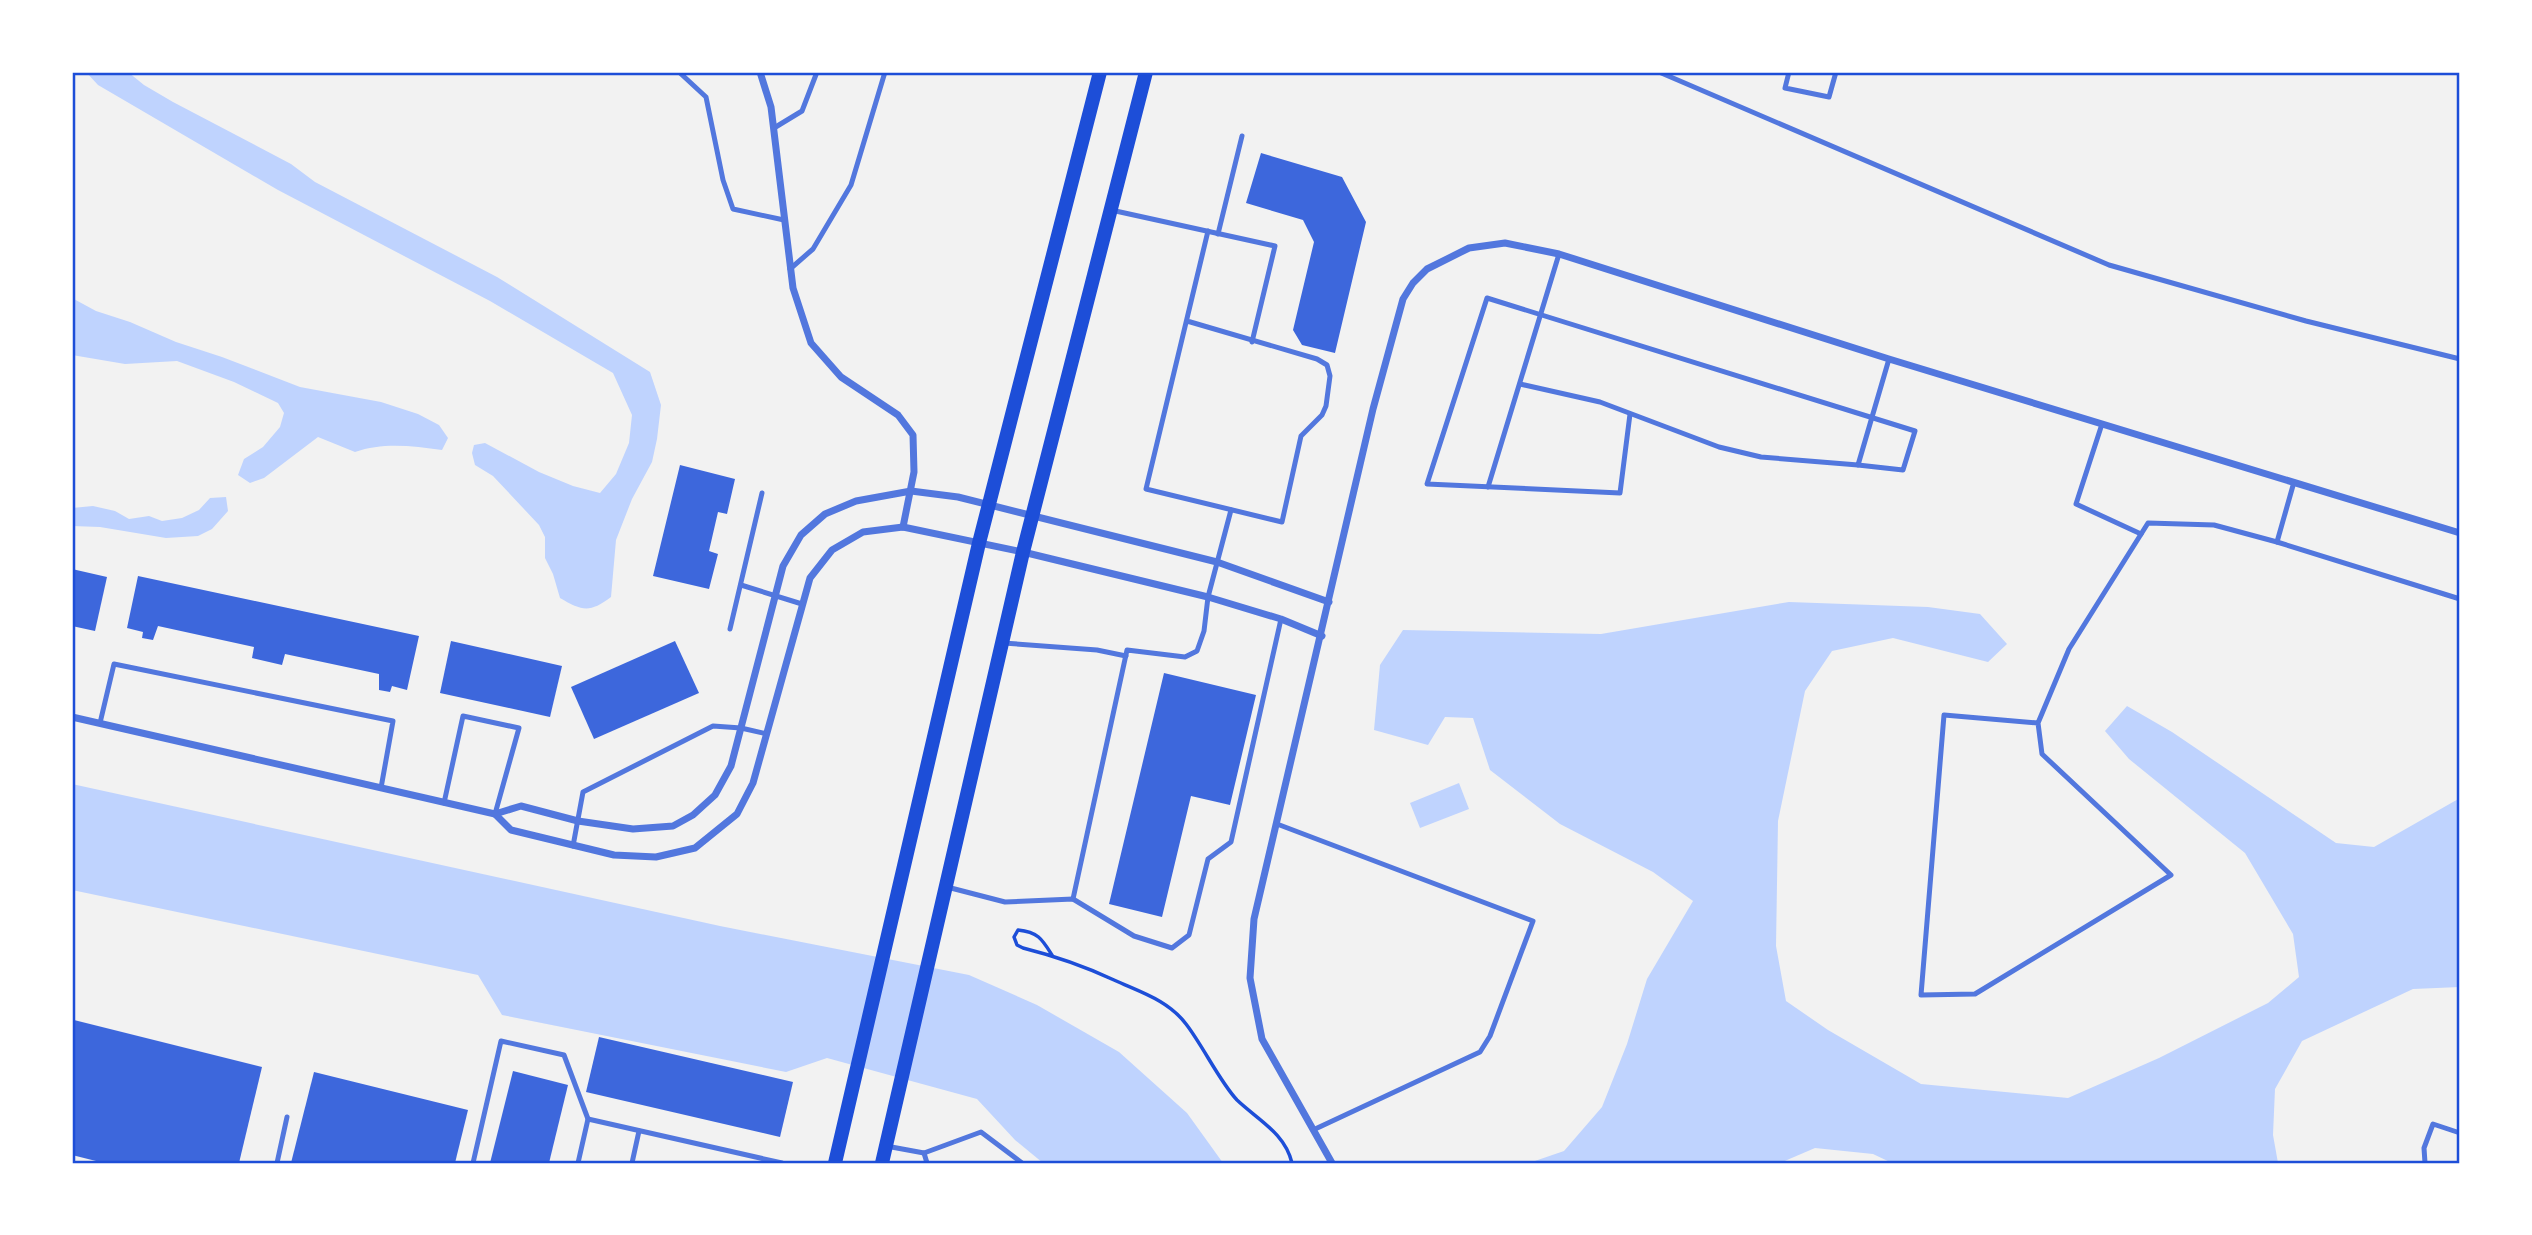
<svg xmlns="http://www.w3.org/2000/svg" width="2532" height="1235" viewBox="0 0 2532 1235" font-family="Cabin,sans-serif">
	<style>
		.water { fill: #bfd3fe }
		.building { fill: #3d67dc }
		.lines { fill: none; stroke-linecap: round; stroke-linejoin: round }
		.path { stroke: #1d4ed8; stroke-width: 3.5 }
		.service { stroke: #5277de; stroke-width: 5 }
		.minor { stroke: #5277de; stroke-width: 7 }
		.secondary { stroke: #1d4ed8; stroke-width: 14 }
		.neatline { fill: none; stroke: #1d4ed8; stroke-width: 2.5 }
	</style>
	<rect width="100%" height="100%" fill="#f2f2f2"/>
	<g class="water">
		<path d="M86,72h42l16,13 29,17 118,62 24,18 182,95 153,95 11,33 -4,34 -5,23 -20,37 -16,41 -5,57c-21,16 -29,14 -51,1l-7,-24 -8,-16v-21l-6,-12 -46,-49 -18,-11 -3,-12 2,-8 11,-2 54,29 34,14 27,7 16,-19 13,-31 3,-28 -19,-42 -123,-72 -212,-111 -180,-105z"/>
		<path d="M72,298l24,13 34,11 46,20 46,15 78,30 81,15 37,12 21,11 9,13 -6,12c-29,-4 -59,-8 -87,2l-37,-15 -54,41 -14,5 -12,-8 6,-16 19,-12 17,-20 4,-14 -6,-10 -44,-21 -57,-21 -52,3 -53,-9z"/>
		<polygon points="226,497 228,511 212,529 198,536 166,538 100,527 72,526 72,508 93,506 115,511 129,519 149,516 162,521 182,518 199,510 210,498"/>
		<polygon points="1789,602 1928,607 1980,614 2007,644 1988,662 1893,638 1832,651 1805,691 1778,821 1776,946 1786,1001 1828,1030 1921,1084 2068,1098 2159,1058 2268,1003 2299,977 2293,934 2245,853 2129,759 2105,731 2127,706 2172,732 2336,843 2374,847 2460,798 2460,987 2413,989 2302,1041 2275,1089 2273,1135 2278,1163 1892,1163 1873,1154 1815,1148 1780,1163 1529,1163 1564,1151 1602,1107 1627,1044 1647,979 1693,901 1653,872 1560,824 1490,770 1473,718 1445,717 1428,745 1374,730 1380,665 1403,630 1601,634"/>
		<polygon points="1459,783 1469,809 1420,828 1410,803"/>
		<polygon points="72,784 720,926 969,975 1037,1005 1119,1052 1187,1113 1223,1163 1043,1163 1015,1140 977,1099 827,1058 786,1072 502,1015 478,975 72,890"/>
	</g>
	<g class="building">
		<polygon points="1261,153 1342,177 1366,222 1335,353 1302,345 1293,330 1314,242 1303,220 1246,203"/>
		<polygon points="680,465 735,479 727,514 718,512 709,551 718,554 709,589 653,576"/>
		<polygon points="72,569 107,577 95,631 72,626"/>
		<polygon points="138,576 419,636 407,690 392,686 390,692 379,690 379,674 285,654 282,665 252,658 254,647 158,626 153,640 142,638 143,632 127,628"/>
		<polygon points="451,641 562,666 550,717 440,693"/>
		<polygon points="675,641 699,693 594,739 571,687"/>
		<polygon points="1164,673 1256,695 1230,805 1191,796 1162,917 1109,904"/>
		<polygon points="74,1020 262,1067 239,1163 104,1163 72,1155 72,1028"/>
		<polygon points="599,1037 793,1082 780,1137 586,1092"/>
		<polygon points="513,1071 568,1085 549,1163 490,1163"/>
		<polygon points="314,1072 468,1110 455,1163 291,1163"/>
	</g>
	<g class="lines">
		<path class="path" d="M1052,955c-10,-16 -14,-23 -34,-25l-4,7 3,8 6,3c32,8 61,18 91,32 26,12 54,20 72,44 17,22 34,58 51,76 21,20 48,33 55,63"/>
		<g class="service">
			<polyline points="679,72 706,97 723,180 733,209 784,220"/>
			<polyline points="1659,72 2109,265 2306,321 2460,359"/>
			<polyline points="1789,72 1785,88 1829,97 1836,72"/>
			<polyline points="774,128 802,111 817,72"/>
			<polyline points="1111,210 1275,246 1252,342"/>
			<polyline points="1218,234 1242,136"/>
			<polyline points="790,269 813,249 851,185 885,72"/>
			<polyline points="1187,321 1317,359 1327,365 1330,376 1326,406 1322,415 1301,436 1282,522 1146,489 1208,231"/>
			<polyline points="1520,384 1600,402 1719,447 1761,457 1858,465 1889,359"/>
			<polyline points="1630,414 1620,493 1427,484 1487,298 1915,431 1903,470 1858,465"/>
			<polyline points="2102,424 2076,504 2141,534"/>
			<polyline points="1488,487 1559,254"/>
			<polyline points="2277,542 2460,599"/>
			<polyline points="741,585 802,604"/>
			<polyline points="730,629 762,493"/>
			<polyline points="1003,643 1097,650 1126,656"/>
			<polyline points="100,723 114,664 393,721 381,788"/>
			<polyline points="2038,723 1944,715 1921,995 1975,994 2171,875 2042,754 2038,723 2069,649 2148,523 2214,525 2277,542 2294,482"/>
			<polyline points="444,803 463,716 519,728 495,814"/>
			<polyline points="1277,824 1533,921 1490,1036 1480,1052 1313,1130"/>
			<polyline points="573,846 583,792 713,726 741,728 767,734"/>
			<polyline points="947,887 1005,902 1073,899 1134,936 1172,948 1189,935 1208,859 1231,842 1281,619"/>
			<polyline points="1073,899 1127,650 1185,657 1197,651 1204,631 1208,597 1231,510"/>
			<polyline points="588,1119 782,1163"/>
			<polyline points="886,1146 924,1153 981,1132 1022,1163"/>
			<polyline points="924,1153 927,1163"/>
			<polyline points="277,1163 287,1117"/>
			<polyline points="473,1163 501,1041 564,1055 588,1119 578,1163"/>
			<polyline points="632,1163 639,1131"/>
			<polyline points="2425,1163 2424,1148 2433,1124 2460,1133"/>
		</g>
		<g class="minor">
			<polyline points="760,72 771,107 793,288 811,343 841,377 898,415 913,435 914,472 903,527"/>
			<polyline points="72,717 495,814 521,806 578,821 633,829 673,826 693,815 715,795 731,766 783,566 801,535 825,514 856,501 911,491 958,497 1217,562 1329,602"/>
			<polyline points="495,814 511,830 614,855 656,857 695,848 737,814 753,783 810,578 832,550 863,532 903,527 1023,552 1208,597 1281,619 1322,636"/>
			<polyline points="1332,1163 1262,1039 1250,978 1254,919 1373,409 1403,299 1413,283 1427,269 1469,248 1505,243 1559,254 1889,359 2460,533"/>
		</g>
		<g class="secondary">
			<polyline points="835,1163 979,543 1100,72"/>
			<polyline points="882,1163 1023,552 1146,72"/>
		</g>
	</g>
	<rect width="2532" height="1235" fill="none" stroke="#ffffff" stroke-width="147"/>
	<rect x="74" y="74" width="2384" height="1088" class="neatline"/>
</svg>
